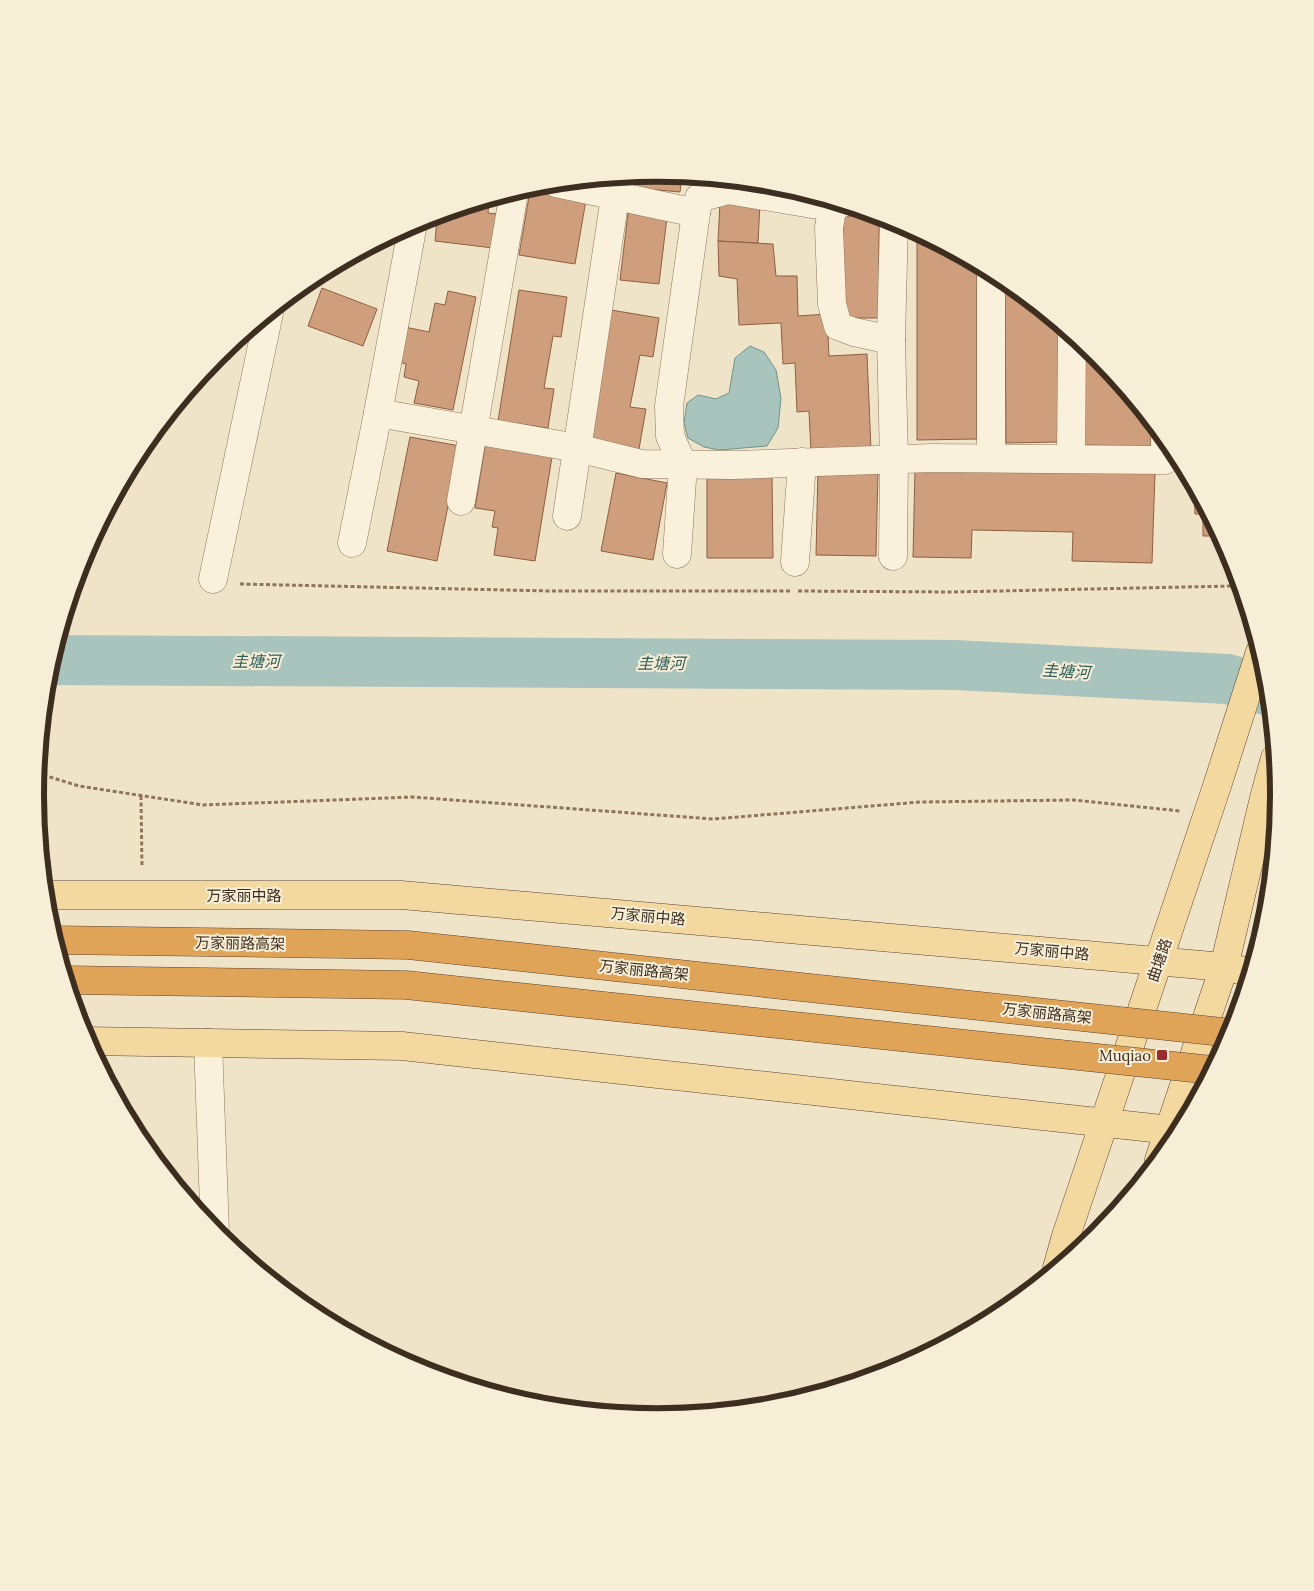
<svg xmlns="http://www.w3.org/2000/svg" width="1314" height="1591" viewBox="0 0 1314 1591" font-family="Lora,'Noto Sans SC',serif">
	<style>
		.water { fill: #a9c4bc; stroke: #6f938a }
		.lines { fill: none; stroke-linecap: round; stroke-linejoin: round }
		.river { stroke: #a9c4bc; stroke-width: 50 }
		.building { fill: #cf9f7d; stroke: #8d5f41 }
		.minor-casing { stroke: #8d765c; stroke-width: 29 }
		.major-casing { stroke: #5b4430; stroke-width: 29 }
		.path { stroke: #8d765c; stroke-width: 3; stroke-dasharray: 4 2.5; stroke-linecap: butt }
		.minor { stroke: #faf1dc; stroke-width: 28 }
		.major { stroke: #f3d9a0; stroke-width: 28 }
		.highway-bridge-casing { stroke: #5b4430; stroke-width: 29; stroke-linecap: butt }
		.highway-bridge { stroke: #e0a458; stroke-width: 28 }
		.poi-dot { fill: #9e2a2b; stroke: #f7eed8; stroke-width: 2 }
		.labels { text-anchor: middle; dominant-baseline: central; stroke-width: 4; stroke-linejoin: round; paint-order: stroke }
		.street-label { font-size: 15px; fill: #3d2e20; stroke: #f7eed8 }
		.poi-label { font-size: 15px; fill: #3d2e20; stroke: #f7eed8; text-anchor: end }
		.water-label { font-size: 16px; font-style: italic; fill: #2f5d5a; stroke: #f7eed8 }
		.rim { fill: none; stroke: #3d2e20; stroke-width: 6 }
	</style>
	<rect width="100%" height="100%" fill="#f0e4c8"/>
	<polygon class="water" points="750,346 764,352 776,370 781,398 778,428 767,446 719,450 704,447 688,438 684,423 687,403 698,395 716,399 729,393 735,358"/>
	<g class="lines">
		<polyline class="river" points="51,660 955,665 1227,679 1269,691"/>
	</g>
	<g class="building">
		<polygon points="657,174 682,176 680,192 636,188 637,175"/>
		<polygon points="530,191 586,200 575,264 519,255"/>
		<polygon points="489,199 488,213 497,214 493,248 435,241 437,219 443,219 444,213"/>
		<polygon points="720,202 760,203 758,243 718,241"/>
		<polygon points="628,213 667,217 659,284 620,280"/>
		<rect x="843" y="216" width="36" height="102"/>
		<polygon points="917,233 977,264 977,439 917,440"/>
		<polygon points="718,241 773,244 776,276 797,276 798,316 827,314 829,356 867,354 871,450 811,452 809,411 797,412 795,363 783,364 781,323 739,325 737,279 719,276"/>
		<polygon points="1005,281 1059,325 1060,442 1006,443"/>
		<polygon points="322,288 377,309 363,346 308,326"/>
		<polygon points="519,290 567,297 561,337 553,336 544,388 554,389 548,428 498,421"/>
		<polygon points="448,291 476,297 453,410 414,403 419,381 404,377 406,364 398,362 405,327 429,332 435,303 445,305"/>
		<polygon points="611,310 659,318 653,357 640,355 630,407 646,409 639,449 589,440"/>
		<polygon points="1082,344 1097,356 1151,422 1151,446 1081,445"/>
		<polygon points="410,437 460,446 437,561 387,551"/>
		<polygon points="486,440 553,451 535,561 494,555 498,528 492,527 495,511 475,508"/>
		<polygon points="915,469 1155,473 1152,563 1072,561 1073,532 972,530 971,558 913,557"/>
		<polygon points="818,470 878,471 876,556 816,555"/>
		<polygon points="616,473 667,483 653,560 601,551"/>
		<polygon points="707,475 772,475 773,558 707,558"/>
		<polygon points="1194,487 1220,536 1203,536 1203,514 1195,514"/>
	</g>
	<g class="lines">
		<defs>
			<g id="minor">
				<polyline points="556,183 696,213 699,198 728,190 812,204 840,204"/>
				<polyline points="833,202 829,228 832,304 838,326 854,332 891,340"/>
				<polyline points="413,224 378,413 577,448 642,464 734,465 932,458 1165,460 1165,439"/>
				<polyline points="991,458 991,272"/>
				<polyline points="1071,459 1072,336"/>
				<polyline points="461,501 514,192"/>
				<polyline points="567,516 618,177"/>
				<polyline points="352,543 378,413"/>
				<polyline points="677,554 683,465 670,436 669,406 696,213"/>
				<polyline points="893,556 894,459 891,340 894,221"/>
				<polyline points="795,562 802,462"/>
				<polyline points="213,579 269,313"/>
				<polyline points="208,1043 215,1233"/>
			</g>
			<g id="major">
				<polyline points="45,895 401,895 1224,967 1250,972"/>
				<polyline points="86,1041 402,1046 1180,1131"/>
				<polyline points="1159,1160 1224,967 1264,798 1275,758"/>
				<polyline points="1057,1268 1066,1236 1217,786 1260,652"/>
			</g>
		</defs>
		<use href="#minor" class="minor-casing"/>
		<use href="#major" class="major-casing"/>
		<g class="path">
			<polyline points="217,356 231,358"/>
			<polyline points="240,584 549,591 791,591"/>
			<polyline points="798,591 952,592 1232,586 1241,589"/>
			<polyline points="37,773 79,786 203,805 412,797 713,819 920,802 1074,800 1180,811"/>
			<polyline points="141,796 142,867"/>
		</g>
		<use href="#minor" class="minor"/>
		<use href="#major" class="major"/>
		<defs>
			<g id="highway-bridge">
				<polyline points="54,940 408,945 1232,1033"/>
				<polyline points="66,980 406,985 1212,1070"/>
			</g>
		</defs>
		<use href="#highway-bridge" class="highway-bridge-casing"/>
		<use href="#highway-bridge" class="highway-bridge"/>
	</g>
	<rect class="poi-dot" x="1156" y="1049" width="12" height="12" rx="2.5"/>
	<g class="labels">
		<g class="street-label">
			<text x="244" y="895">万家丽中路</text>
			<text transform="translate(648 916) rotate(5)">万家丽中路</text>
			<text transform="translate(240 943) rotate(1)">万家丽路高架</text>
			<text transform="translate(1052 951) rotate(5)">万家丽中路</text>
			<text transform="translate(1159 960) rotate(-71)">曲塘路</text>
			<text transform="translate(644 970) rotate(6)">万家丽路高架</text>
			<text transform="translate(1047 1013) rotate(6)">万家丽路高架</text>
		</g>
		<g class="poi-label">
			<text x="1151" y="1055">Muqiao</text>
		</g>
		<g class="water-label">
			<text x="256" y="661">圭塘河</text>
			<text x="661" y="663">圭塘河</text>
			<text transform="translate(1066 671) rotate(3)">圭塘河</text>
		</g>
	</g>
	<path d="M0 0H1314V1591H0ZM44 795a613 613 0 1 1 1226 0a613 613 0 1 1-1226 0Z" fill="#f7eed8" fill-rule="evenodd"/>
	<path class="rim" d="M44 795a613 613 0 1 1 1226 0a613 613 0 1 1-1226 0Z"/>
</svg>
